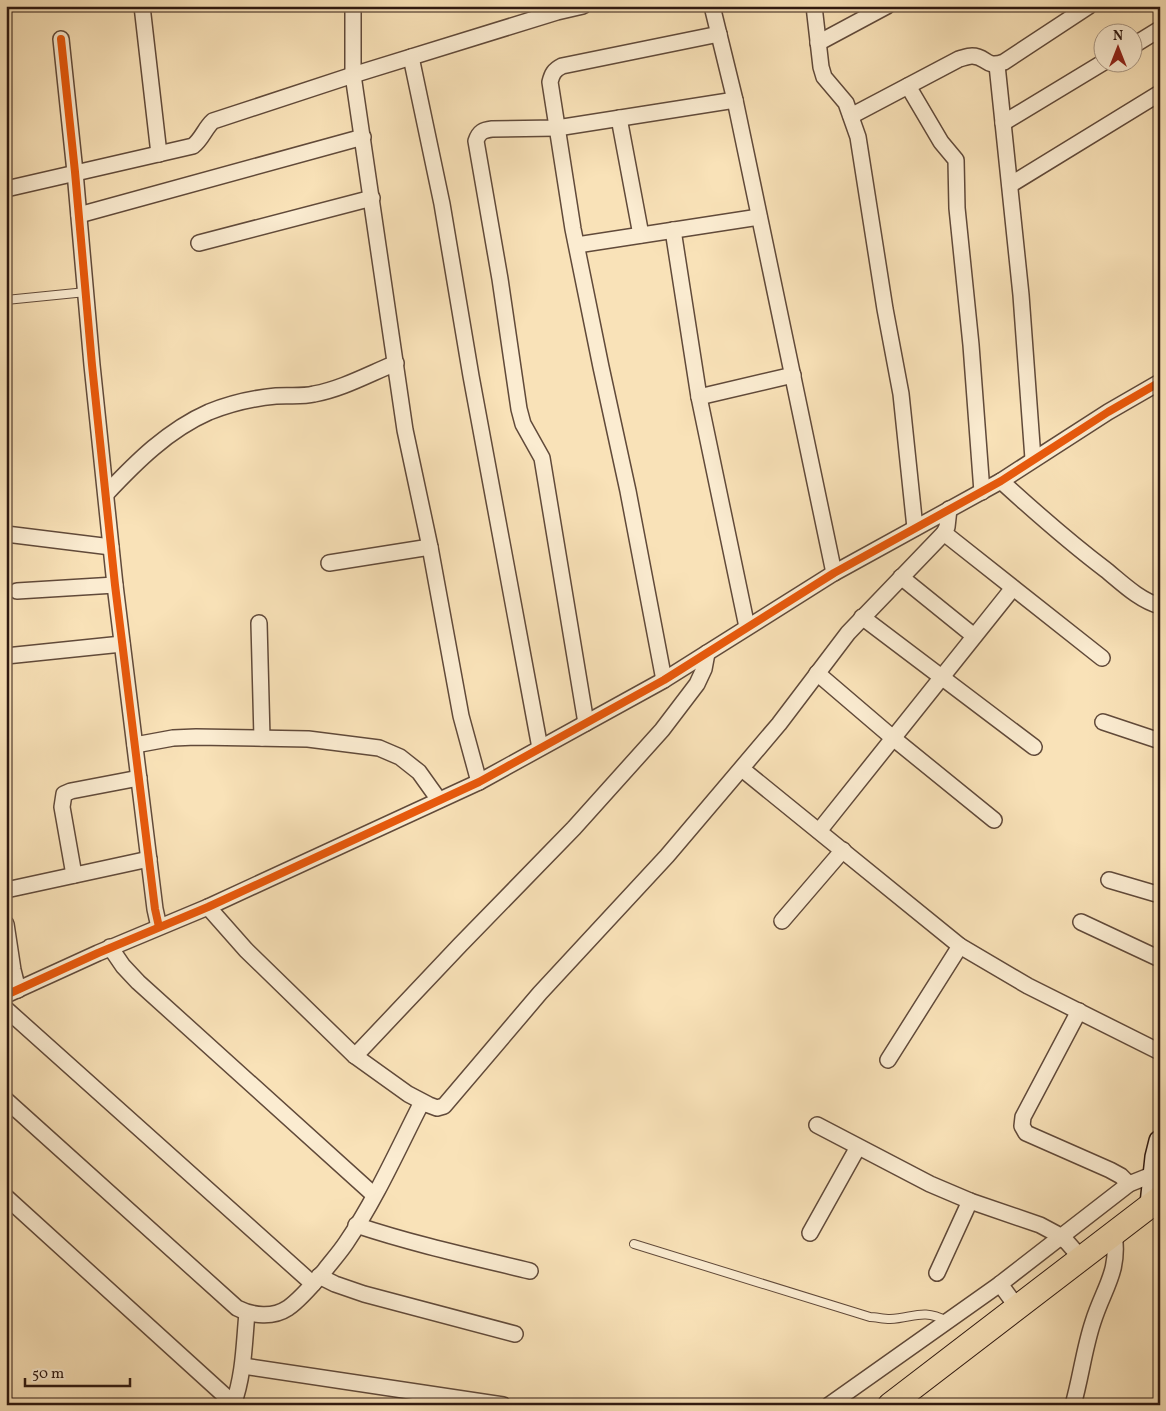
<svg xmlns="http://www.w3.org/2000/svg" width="1166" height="1411" viewBox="0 0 1166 1411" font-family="Vollkorn,serif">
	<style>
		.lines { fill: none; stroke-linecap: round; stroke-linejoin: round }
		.lane-casing { stroke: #614a3a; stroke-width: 10 }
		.street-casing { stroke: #614a3a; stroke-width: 18 }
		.secondary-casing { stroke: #2e1810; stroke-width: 24 }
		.primary-casing { stroke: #2e1810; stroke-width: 26 }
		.lane { stroke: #fbecd1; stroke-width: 8 }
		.street { stroke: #fbecd1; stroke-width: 15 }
		.secondary { stroke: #fbecd1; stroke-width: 21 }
		.primary { stroke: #f9e2b8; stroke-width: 24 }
		.cycleway-casing { stroke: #fbecd1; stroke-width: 11 }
		.cycleway { stroke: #e8590c; stroke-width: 8 }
	</style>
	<rect width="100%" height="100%" fill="#f9e2b8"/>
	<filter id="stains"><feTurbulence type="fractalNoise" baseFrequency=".004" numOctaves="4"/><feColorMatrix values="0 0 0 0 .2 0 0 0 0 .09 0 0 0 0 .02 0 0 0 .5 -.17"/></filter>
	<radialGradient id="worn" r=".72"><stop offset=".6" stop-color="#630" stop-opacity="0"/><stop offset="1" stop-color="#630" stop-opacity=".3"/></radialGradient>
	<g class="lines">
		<defs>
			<g id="lane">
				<polyline points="6,300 86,292"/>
				<path d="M634,1244l236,73c6,0 13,2 20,2 24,-1 32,-11 57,2"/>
			</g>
			<g id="street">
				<polyline points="142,6 159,154"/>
				<polyline points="353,6 353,75 405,430 430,547 461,716 479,782"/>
				<polyline points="712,6 735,100 834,573"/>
				<polyline points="814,6 821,67 824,77 846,103 858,137 885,309 901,394 915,528"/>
				<polyline points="61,39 75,172 92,365 115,585 155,909 159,927"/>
				<polyline points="818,43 887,6"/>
				<polyline points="1134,45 1160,29"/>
				<polyline points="411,57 442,204 471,376 540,748"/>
				<polyline points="997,65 1021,295 1033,459"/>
				<polyline points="908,86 941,142 956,160 957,208 971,345 982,492"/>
				<path d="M851,116l108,-57c4,-1 9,-3 13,-3 15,0 13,13 32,6l85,-56"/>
				<polyline points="619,118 641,235"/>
				<polyline points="1003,123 1104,62"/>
				<polyline points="1010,185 1160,93"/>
				<path d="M6,189l187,-43c9,-7 12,-18 20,-25l140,-46 204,-63 26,-6"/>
				<polyline points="79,215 363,137"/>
				<polyline points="673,230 699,397 747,627"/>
				<polyline points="199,243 372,198"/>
				<polyline points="577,245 759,217"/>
				<polyline points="699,397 793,375"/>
				<path d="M1001,481c34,31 68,61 105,89 16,13 33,30 54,36"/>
				<path d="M106,494c30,-32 62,-64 103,-82 20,-8 45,-14 67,-16 12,-1 26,1 38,-2 28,-5 55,-20 82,-31"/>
				<polyline points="944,533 1102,658"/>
				<polyline points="6,534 111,547"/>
				<polyline points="329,563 430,547"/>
				<polyline points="901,577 974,636"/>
				<polyline points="17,591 115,585"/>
				<polyline points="862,617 1034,747"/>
				<polyline points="259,623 262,738"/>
				<polyline points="6,656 122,644"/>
				<polyline points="817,673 893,738 994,820"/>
				<path d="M664,680l-36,-189 -27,-124 -28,-138 -23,-147c2,-8 4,-12 12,-16l157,-32"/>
				<polyline points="1103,722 1160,741"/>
				<path d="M586,723l-44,-265 -19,-34 -4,-15 -19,-130 -24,-138c3,-9 7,-11 16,-12l65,-1 178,-28"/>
				<polyline points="135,745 173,738 196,737 308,739 379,748 400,757 419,772 439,800"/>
				<polyline points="742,769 960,946 1028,986 1160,1052"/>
				<polyline points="819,831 1013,588"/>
				<polyline points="74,875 62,807 64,794 71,791 139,778"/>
				<polyline points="1109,880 1160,895"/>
				<polyline points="6,890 149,859"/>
				<polyline points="208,907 246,950 355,1056 408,1094 429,1105 437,1108 444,1106 540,993 667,856 779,724 848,633 944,533 947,527 949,509"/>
				<polyline points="782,921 843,850"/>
				<polyline points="1081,922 1160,959"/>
				<polyline points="6,924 13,970 18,990"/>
				<polyline points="110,947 123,966 138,982 374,1195"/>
				<polyline points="6,995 98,953 208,907 479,782 664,680 834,573 1001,481 1108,412 1160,382"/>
				<polyline points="6,1009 313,1284"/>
				<polyline points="1079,1011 1023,1117 1022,1126 1026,1133 1110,1170 1121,1176 1129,1184"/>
				<polyline points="355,1056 460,945 574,828 662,730 697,684 704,669 707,653"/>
				<polyline points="888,1060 960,946"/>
				<path d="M6,1100l231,208c16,8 36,10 51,0 14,-10 26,-25 37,-38 7,-9 15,-18 21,-27 30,-44 52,-94 76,-141"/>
				<polyline points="817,1125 930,1184 970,1201 1040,1225 1055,1233 1067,1242 1081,1258"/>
				<polyline points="6,1197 234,1404"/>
				<path d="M356,1225c57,19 116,32 174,46"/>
				<polyline points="810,1233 858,1147"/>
				<polyline points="937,1273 970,1201"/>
				<polyline points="319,1276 335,1284 364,1294 515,1334"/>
				<polyline points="1000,1284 1017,1307"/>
				<polyline points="243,1366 503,1405"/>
				<path d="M233,1405c11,-30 11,-61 14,-92"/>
				<polyline points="829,1405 1000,1284 1129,1184 1154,1174"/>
				<path d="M1073,1405c8,-28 11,-56 20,-83 11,-35 27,-50 21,-89"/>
			</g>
			<polyline id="secondary" points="1151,1204 1156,1157 1160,1141"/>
			<polyline id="primary" points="890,1405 1160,1198"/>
		</defs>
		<use href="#lane" class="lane-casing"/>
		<use href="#street" class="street-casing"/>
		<use href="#secondary" class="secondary-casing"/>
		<use href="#primary" class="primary-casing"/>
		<use href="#lane" class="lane"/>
		<use href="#street" class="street"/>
		<use href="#secondary" class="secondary"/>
		<use href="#primary" class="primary"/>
		<defs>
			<g id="cycleway">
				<polyline points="61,39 75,172 92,365 115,585 155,909 159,927"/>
				<polyline points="6,995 98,953 208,907 479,782 664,680 834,573 1001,481 1108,412 1160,382"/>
			</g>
		</defs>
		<use href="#cycleway" class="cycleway-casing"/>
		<use href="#cycleway" class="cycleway"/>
	</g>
	<rect width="1166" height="1411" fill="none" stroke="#f9e2b8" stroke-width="25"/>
	<rect x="8" y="8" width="1151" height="1396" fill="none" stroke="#2e1810" stroke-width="2.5"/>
	<rect x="12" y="12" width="1141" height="1386" fill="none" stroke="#2e1810"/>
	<g transform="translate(1118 48)"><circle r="24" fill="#fbecd1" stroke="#a99784"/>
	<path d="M0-4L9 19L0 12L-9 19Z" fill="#8f2418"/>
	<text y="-8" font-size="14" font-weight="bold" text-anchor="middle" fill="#2e1810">N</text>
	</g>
	<path d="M25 1378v8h105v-8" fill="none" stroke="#2e1810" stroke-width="2.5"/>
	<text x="32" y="1378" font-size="15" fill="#2e1810" stroke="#fbecd1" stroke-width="4" paint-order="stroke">50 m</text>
	<rect width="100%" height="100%" filter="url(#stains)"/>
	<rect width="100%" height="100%" fill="url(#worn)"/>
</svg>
